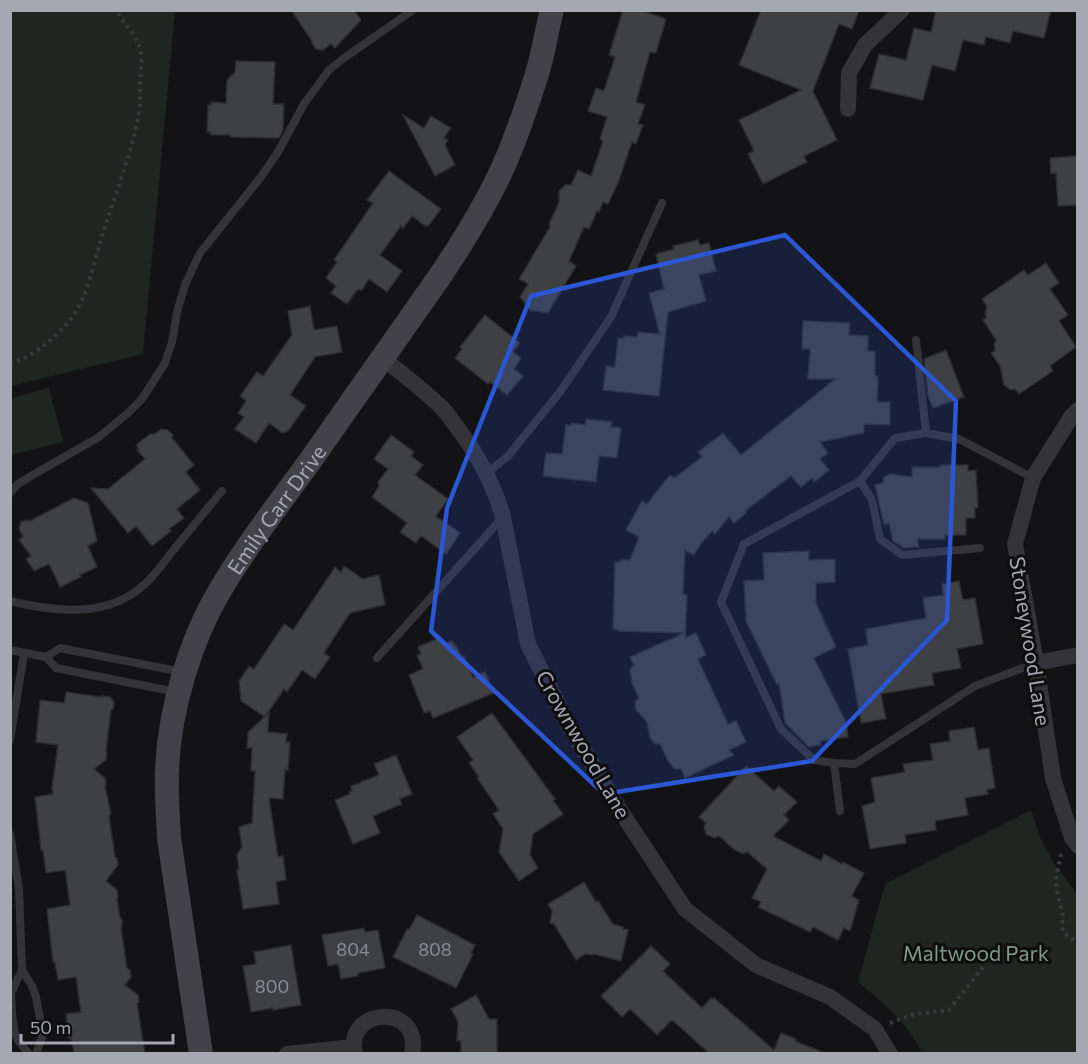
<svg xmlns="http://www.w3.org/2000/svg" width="1088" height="1064" viewBox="0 0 1088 1064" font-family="Commissioner,sans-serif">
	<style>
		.green { fill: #1f2621 }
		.building { fill: #3f4044; stroke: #2d2d30; stroke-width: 1.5 }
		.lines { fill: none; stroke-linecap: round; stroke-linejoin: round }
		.path { stroke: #3a3a3f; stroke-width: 4; stroke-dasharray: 3 4.5; stroke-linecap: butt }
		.lane { stroke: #343438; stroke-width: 8 }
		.street { stroke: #343438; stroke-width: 16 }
		.secondary { stroke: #424248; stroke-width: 24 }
		.marked { fill: #2b57d4; fill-opacity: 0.2; stroke: #2b57d4; stroke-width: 4.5; stroke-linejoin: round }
		.labels { text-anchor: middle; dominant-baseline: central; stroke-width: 6; stroke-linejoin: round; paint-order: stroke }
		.number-label { font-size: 18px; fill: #8c8d97 }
		.street-label { font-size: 21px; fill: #a5a7b3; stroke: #0e0e0f }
		.park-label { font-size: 21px; fill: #7e9d86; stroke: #0e0e0f }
	</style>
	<rect width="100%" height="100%" fill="#131214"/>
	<g class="green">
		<polygon points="10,11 175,11 143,354 11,386"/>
		<polygon points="49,388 63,442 11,455 11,398"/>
		<path d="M1031,810l9,27 13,25 24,32v159h-155c-14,-30 -39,-51 -64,-71l27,-98z"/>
	</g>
	<g class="building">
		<polygon points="291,10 354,10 361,20 335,48 331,44 323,50 316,49 312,43 312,41"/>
		<polygon points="623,10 640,10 666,19 656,53 650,52 636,102 645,105 638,124 643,125 636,144 632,142 618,183 608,204 603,202 599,212 597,211 589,229 584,227 569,261 576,266 548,313 530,310 520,297 528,284 519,279 550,227 549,224 559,202 559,191 565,185 571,185 578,170 591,176 603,141 600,139 607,117 588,111 596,88 604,91 615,57 609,55"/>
		<polygon points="761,10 859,10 852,29 839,24 813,91 837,140 804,156 807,162 763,184 748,154 754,151 739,120 801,90 739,65"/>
		<polygon points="936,10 1051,10 1044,38 1013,31 1010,43 986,37 984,45 963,40 955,71 932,65 923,100 870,88 879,54 906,60 914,28 931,32"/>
		<polygon points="236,61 275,62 273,104 284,104 283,130 279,138 230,137 230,135 210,135 211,132 207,132 208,105 211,105 211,102 226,103 227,80 235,72"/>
		<polygon points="403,115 424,128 431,116 451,128 444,138 448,140 445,145 455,165 435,176"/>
		<polygon points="1077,156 1077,205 1058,206 1056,173 1051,174 1050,158"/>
		<polygon points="389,171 441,209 428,226 425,225 425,226 412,216 403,228 401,226 380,255 402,271 387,292 369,279 362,290 357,290 347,304 331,293 336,286 326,278 337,262 334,260 373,203 367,200"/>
		<polygon points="698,240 700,245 709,243 716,271 699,275 706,301 668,312 659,396 603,390 606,366 615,367 618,338 624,338 624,336 637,337 638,332 660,334 649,293 664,289 656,254 674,249 673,246"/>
		<polygon points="1046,263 1059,283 1050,289 1068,315 1059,321 1076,347 1050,366 1053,371 1019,394 1015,389 1011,390 1004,385 1000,366 991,353 995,351 994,344 996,340 983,320 986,318 985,312 987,307 982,299 1024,270 1028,275"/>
		<polygon points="310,306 314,330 337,326 342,352 315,357 290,395 306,406 288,431 282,433 269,423 256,443 235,429 244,417 238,413 246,401 240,396 257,372 263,376 292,335 288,311"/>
		<polygon points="485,315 520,343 513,352 521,358 514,369 523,376 507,395 490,382 488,384 455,358 462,349 460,347"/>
		<polygon points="803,321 850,323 849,335 868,336 868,351 875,351 875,376 878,376 877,402 890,402 890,425 864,424 864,433 820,442 828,453 820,459 829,470 814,482 812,478 801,487 791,476 745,511 746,513 734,523 729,517 715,534 712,531 700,545 694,555 685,550 683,594 687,595 685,638 696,633 706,655 698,659 728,724 736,721 746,742 729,750 734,755 685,778 681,769 675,769 668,761 660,744 655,744 650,738 647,722 636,710 635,702 639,698 632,683 630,669 634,665 630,657 684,633 619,631 619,630 613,629 615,562 620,562 620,560 630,560 639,537 626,530 642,501 647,504 670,475 674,478 702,457 698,452 723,433 741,455 835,379 808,379 810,349 802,349"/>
		<polygon points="946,350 964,397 933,408 928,396 924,359"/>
		<polygon points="586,419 612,422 611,427 621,428 617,458 599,456 596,482 543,476 546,453 562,454 566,425 571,426 571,423 585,425"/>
		<polygon points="161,429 168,430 173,435 172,438 194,465 186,472 200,490 177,509 184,518 169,529 171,531 152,546 136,526 128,533 91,488 108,489 145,459 137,450 139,449 136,445 150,434 155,434"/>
		<polygon points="391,435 414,452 411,456 423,465 415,475 448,499 436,516 460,533 446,554 421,536 416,543 400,532 407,523 372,497 379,486 378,482 388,469 374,459"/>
		<polygon points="940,465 968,465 968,471 976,470 978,508 975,508 975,518 966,518 966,535 945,535 945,539 917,539 919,547 904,548 893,541 889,523 884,525 875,485 883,483 884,477 891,474 912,477 912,467 940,467"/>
		<polygon points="74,498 88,503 97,541 88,546 97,567 80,575 81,577 60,587 49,564 34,571 26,559 31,556 19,540 23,537 19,529 21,522 28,520 30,521"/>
		<polygon points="809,551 809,560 835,559 835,582 816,583 816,603 836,647 814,658 846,722 848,737 820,741 821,745 809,747 785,723 779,683 777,685 746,621 744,581 764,580 763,553"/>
		<polygon points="344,566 363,579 379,575 385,605 350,613 324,653 330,657 315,679 302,670 287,692 284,689 265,717 241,701 239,681 249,666 254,669 284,624 293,630 335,567 341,572"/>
		<polygon points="959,581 963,600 975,598 983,644 957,649 961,668 932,673 934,685 881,694 886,719 861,723 848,649 868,645 866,629 926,618 923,598 943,595 942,584"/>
		<polygon points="441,637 444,644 452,641 455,646 456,645 462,657 464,656 473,677 485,672 494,693 433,718 430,711 424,713 409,675 423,669 417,655 421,654 418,647"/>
		<polygon points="66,692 101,697 103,696 110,697 114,702 113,709 111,710 106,751 107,753 106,760 94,769 105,778 106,785 105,787 111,814 109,816 115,857 117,858 118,865 106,881 117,890 118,897 117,899 120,918 122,919 122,926 121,928 127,968 130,970 131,977 125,985 138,995 139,1002 137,1004 145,1053 74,1053 71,1037 69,1038 66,1014 81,1012 76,977 58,980 55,962 53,962 47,909 70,905 65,870 46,873 43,850 41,850 35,797 53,794 52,788 58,745 36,742 40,700 64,703"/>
		<polygon points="269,713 268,732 287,734 286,742 290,742 288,770 285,770 283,799 269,798 278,857 283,856 286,880 276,882 279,904 243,909 237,870 239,869 237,855 242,847 239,827 252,823 255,771 251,771 252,748 247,748 248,732"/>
		<polygon points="492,713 555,799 553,800 563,814 533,834 530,855 538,868 519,881 499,852 503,829 493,814 499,810 477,778 479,777 469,763 473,760 457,737"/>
		<polygon points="974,727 978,750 989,748 995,788 987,790 988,794 965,798 968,815 935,821 936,830 905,835 906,843 870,849 862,806 875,802 871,778 905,772 903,764 933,760 930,744 950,741 949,731"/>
		<polygon points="396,755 412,794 400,799 402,804 373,816 380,833 353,844 335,800 350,794 349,792 352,791 351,786 379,775 374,764"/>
		<polygon points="746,766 774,791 779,786 797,802 784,815 789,820 773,836 821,861 824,854 842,864 843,862 864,873 852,896 859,900 850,931 844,928 838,940 813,927 810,932 758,907 761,902 752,898 767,869 747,852 743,854 735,850 719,836 714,838 706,834 704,827 706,823 699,817"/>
		<polygon points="584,882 596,902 598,901 613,924 623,927 623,929 628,930 621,961 594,954 593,955 585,954 576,960 554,924 550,923 552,911 548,904"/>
		<polygon points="417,915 475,945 471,953 473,954 456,988 393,957 407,929 409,930"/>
		<polygon points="364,928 365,932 378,930 385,968 358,973 358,976 341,979 338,964 328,966 322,935"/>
		<polygon points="291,945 301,1005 273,1010 273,1008 251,1012 243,966 256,964 254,952"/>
		<polygon points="651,946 670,964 663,971 702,1008 711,998 713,999 714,998 774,1050 781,1033 796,1039 795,1041 825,1053 709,1053 672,1020 657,1035 630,1009 622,1017 601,996"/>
		<polygon points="476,995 489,1019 497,1019 497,1053 461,1053 461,1041 457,1041 458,1021 451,1009"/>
	</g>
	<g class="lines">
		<g class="path">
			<path d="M10,363c23,-4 56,-34 67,-53 13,-23 17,-50 25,-74 12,-39 28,-78 36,-118 3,-12 2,-25 2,-37 1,-9 2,-18 1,-27 -2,-19 -17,-28 -24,-44"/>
			<polyline points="1061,854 1056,879 1057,891 1063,917 1062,925 1063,932 1078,943"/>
			<polyline points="890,1023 912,1015 949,1010 984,966"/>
		</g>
		<g class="lane">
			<polyline points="916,340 926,433"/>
			<polyline points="486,474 508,456 560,392 611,317 662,203"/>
			<polyline points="1033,478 959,439 926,433 895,438 860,481 744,544 721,602 781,729 814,760 834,763 855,764 975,686 1036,663"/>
			<polyline points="860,481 872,500 880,539 902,555 980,548"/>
			<polyline points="10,493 18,484 31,476 99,437 128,413 142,399 165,363 172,342 177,312 185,285 200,253 261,177 278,152 304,104 329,70 344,58 413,10"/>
			<path d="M10,601c36,9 84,15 117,-4 21,-11 34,-31 48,-49 16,-19 31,-38 47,-57"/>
			<polyline points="10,650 46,657 56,668 176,692"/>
			<polyline points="46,657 60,648 182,672"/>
			<polyline points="377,658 503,517"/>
			<polyline points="10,740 24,653"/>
			<polyline points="834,763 840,811"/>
			<polyline points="10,834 19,888 22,970 11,993 12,1013 14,1031 19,1042 29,1054"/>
			<polyline points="22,970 32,986 36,997 43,1035 36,1054"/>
		</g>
		<g class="street">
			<polyline points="848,109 849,73 865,45 902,10"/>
			<path d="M382,358c21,16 42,32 61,51 5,5 9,12 14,18 20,27 37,57 46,90l25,127 40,80 50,83 67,102 71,56 74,32 45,32 15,25"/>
			<polyline points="1078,410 1071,417 1033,478 1015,544 1036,663 1053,778 1072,838 1078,846"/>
			<polyline points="1036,663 1078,655"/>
			<polyline points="287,1054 353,1047"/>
			<path d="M355,1054c-12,-47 68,-52 57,0"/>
		</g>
		<path class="secondary" id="s1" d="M201,1054l-32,-216c-1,-23 -3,-46 -2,-68 2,-58 23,-129 52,-178 27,-46 60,-88 91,-131 43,-61 86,-122 128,-182 25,-37 49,-75 67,-116 12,-28 22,-57 31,-86 7,-21 10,-44 16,-67"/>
	</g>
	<path class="marked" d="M785,235l171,166 -9,219 -135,141 -208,33 -173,-163 16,-123 84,-212z"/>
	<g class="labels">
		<g class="number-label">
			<text x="353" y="949">804</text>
			<text x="435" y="949">808</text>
			<text x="272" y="986">800</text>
		</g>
		<g class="street-label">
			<text stroke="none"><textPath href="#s1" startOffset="574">Emily Carr Drive</textPath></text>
			<text transform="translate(1031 641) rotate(81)">Stoneywood Lane</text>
			<text transform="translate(584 744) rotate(60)">Crownwood Lane</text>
		</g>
		<g class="park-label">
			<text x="976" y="952">Maltwood Park</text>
		</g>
	</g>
	<rect width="1088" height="1064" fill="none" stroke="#a5a7b3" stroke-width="24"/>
	<path d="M21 1034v9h152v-9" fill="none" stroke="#a5a7b3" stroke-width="3"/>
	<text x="30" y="1034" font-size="18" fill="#a5a7b3" stroke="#0e0e0f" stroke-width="4.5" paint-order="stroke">50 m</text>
</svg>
